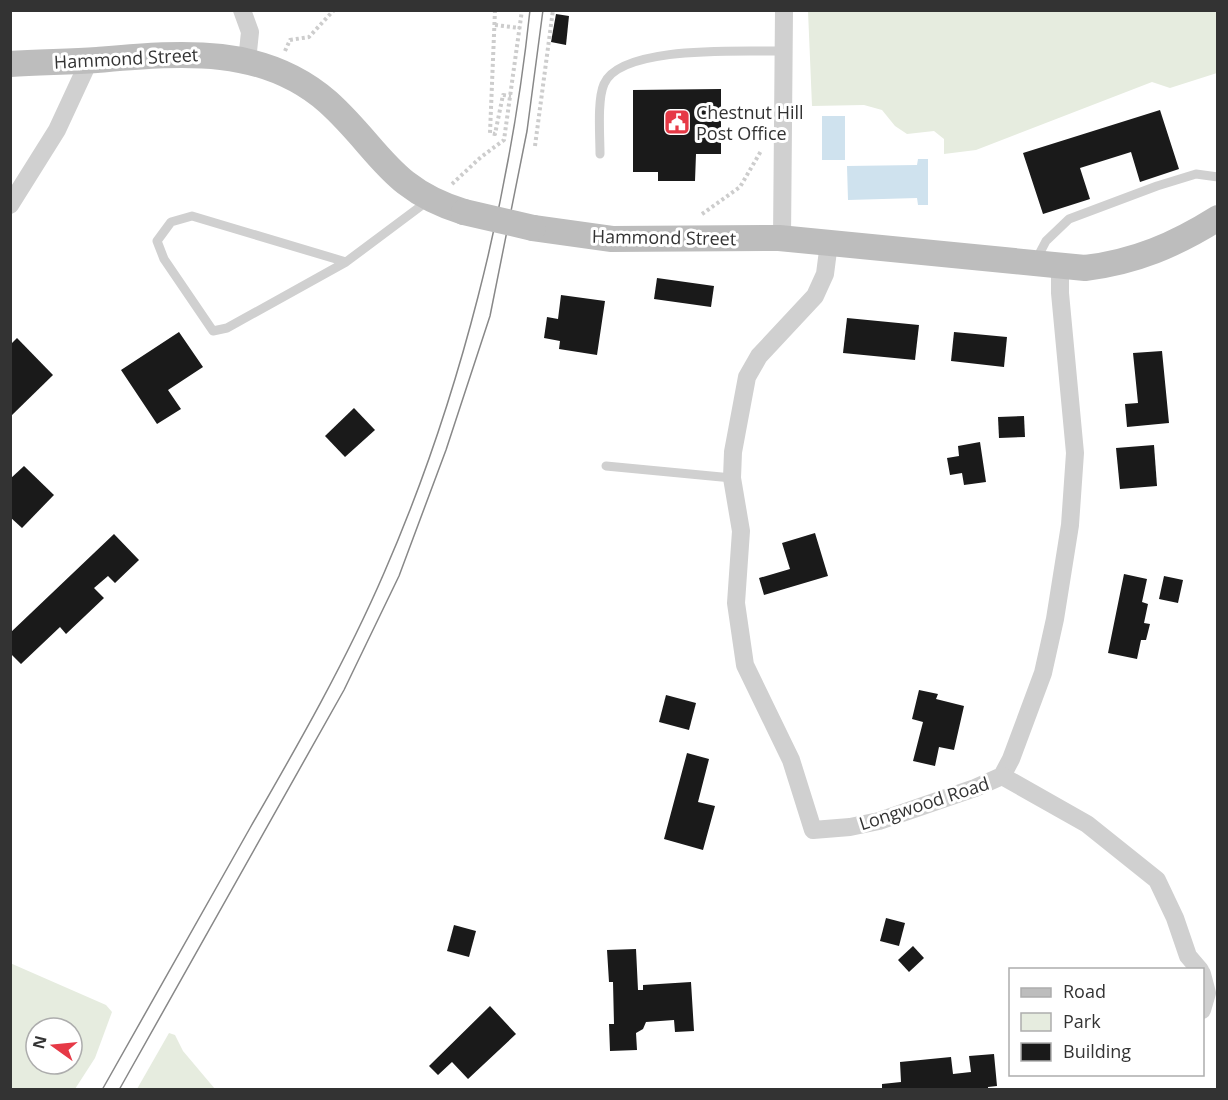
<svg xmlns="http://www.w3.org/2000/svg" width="1228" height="1100" viewBox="0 0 1228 1100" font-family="'Open Sans',sans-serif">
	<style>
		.green { fill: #e6ecdf; fill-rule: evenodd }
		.water { fill: #cfe2ee }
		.building { fill: #1a1a1a }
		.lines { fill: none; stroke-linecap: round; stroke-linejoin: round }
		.path { stroke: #cdcdcd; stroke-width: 4; stroke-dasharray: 3 3; stroke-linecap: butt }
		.lane { stroke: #d0d0d0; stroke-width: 9 }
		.street { stroke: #d0d0d0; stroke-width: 18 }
		.secondary { stroke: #bdbdbd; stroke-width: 26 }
		.tram { stroke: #888; stroke-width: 1.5 }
		.secondary-bridge { stroke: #bdbdbd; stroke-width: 26 }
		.labels { text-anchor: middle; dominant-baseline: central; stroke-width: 6; stroke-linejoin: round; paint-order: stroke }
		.street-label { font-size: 18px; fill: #333; stroke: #fff }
		.poi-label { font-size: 18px; fill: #333; stroke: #fff; text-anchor: start }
	</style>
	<rect width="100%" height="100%" fill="#fff"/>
	<g class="green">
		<polygon points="808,11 1217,11 1217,73 1170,88 1152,82 976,150 944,154 944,139 934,131 907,134 895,126 882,110 864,105 812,106"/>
		<path d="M10,963l96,42 6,7 -17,46 -20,31h-64zM36,1028h36v36h-36z"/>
		<polygon points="169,1033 175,1035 183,1051 215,1089 137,1089"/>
	</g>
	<g class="water">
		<rect x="822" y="116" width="23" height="44"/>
		<polygon points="918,159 928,159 928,205 918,205 917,198 848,200 847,166 917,165"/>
	</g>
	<g class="building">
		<polygon points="556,14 569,16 566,45 551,42"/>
		<polygon points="721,89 721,154 696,154 695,181 658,181 658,172 633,172 633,90"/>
		<polygon points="1160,110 1179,169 1140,182 1131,152 1080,168 1090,199 1043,214 1023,153"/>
		<polygon points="657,278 714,286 711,307 654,299"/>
		<polygon points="561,295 605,301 597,355 559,349 560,341 544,338 547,317 558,319"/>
		<polygon points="847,318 919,325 915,360 843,353"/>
		<polygon points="179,332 203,367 168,390 181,409 157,424 121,370"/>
		<polygon points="954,332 1007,337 1004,367 951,361"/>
		<polygon points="17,338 53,375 10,417 10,345"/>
		<polygon points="1162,351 1169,423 1127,427 1125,404 1138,403 1133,353"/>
		<polygon points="354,408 375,430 345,457 325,436"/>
		<polygon points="1024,416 1025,437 999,438 998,417"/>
		<polygon points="980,442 986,482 964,485 962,473 950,475 947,458 959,456 958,446"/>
		<polygon points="1154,445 1157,486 1120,489 1116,448"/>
		<polygon points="24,466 54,495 22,528 10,517 10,479"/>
		<polygon points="815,533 828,576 764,595 759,578 790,569 782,543"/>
		<polygon points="114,534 139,560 115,583 108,576 94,588 104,598 66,634 60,627 21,664 10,653 10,633"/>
		<polygon points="1124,574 1147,579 1142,602 1148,604 1144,623 1150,624 1146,640 1141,640 1137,659 1108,653"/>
		<polygon points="1164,576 1183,580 1178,603 1159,599"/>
		<polygon points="919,690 938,694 936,699 964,706 954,750 939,747 935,766 913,761 923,722 912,719"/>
		<polygon points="666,695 696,703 689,730 659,722"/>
		<polygon points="687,753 709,759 698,802 715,806 703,850 664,839"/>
		<polygon points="886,918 905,923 899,946 880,941"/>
		<polygon points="454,925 476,931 469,957 447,951"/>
		<polygon points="913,946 924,958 909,972 898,960"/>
		<polygon points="636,949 638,990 643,990 643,985 691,982 694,1031 675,1032 674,1020 646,1022 643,1029 636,1033 637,1050 610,1051 609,1024 614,1024 613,982 609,982 607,950"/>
		<polygon points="490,1006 516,1034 468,1079 452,1062 438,1075 429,1066"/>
		<polygon points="994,1054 997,1086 988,1087 988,1090 882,1090 882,1084 901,1082 900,1062 951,1057 953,1074 971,1072 969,1056"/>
	</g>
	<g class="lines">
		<g class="path">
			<polyline points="495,10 490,133 495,134 503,95 511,96"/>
			<polyline points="495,25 520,28"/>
			<polyline points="285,51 290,40 309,37 334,10"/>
			<polyline points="535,146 553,10"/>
			<polyline points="452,184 481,157 504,140 522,10"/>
			<polyline points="702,214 740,187 761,151"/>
		</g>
		<g class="lane">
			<path d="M600,154c0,-18 -3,-54 4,-70 17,-40 142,-32 181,-33"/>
			<polyline points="1036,260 1046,241 1069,219 1157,186 1196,174 1218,177"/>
			<polyline points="346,262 227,328 213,331 164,259 157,241 171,222 192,216 346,262 429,200"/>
			<polyline points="606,466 732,478"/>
		</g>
		<g class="street">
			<polyline points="242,10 250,32 247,61"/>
			<polyline points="10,205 57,130 89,61"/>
			<polyline points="782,239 784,10"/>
			<polyline points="829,243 825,274 815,296 759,356 747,377 733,452 732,478 741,531 736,603 745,665 791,760 813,830 850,827 879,821 975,788 1002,776 1011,759 1043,673 1055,619 1070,525 1075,453 1060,293 1060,267"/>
			<polyline points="1002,776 1087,824 1157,880 1175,918 1188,956 1200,970"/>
			<polyline points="1202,974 1207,993 1202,1010"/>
		</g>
		<g class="secondary">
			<path d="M10,64c29,-2 59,-2 87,-4 81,-7 165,-16 231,42 52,47 61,87 136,110"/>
			<path d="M533,228l79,11 167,-1 306,30c50,-6 90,-23 133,-50"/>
		</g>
		<g class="tram">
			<path d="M102,1090c49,-88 99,-175 148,-262 48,-83 96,-167 134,-255 76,-174 126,-375 146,-563"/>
			<polyline points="119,1090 344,690 399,576 446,450 490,316 527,131 543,10"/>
		</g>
		<polyline class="secondary-bridge" points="464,212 533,228"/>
	</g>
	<defs>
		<symbol id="civic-square" viewBox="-11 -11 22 22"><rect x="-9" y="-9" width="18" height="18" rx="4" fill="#e63946" stroke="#fff"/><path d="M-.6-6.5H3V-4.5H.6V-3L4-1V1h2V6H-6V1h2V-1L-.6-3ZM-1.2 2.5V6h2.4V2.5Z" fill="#fff"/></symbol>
	</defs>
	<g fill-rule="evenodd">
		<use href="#civic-square" x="662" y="107" width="30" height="30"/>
	</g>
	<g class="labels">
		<g class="street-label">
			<text transform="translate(126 58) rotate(-3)">Hammond Street</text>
			<text transform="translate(664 237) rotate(1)">Hammond Street</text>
			<text transform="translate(924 803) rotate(-18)">Longwood Road</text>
		</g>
		<g class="poi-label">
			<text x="696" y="112">Chestnut Hill<tspan x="696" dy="21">Post Office</tspan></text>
		</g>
	</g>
	<rect width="1228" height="1100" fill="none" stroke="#333333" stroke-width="24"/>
	<rect x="1009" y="968" width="195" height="108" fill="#ffffff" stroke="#adadad" stroke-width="1.5"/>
	<rect x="1021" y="988" width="30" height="9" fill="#bdbdbd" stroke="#adadad" stroke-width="1.5"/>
	<text x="1063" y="998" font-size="18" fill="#333333">Road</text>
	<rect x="1021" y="1013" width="30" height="18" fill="#e6ecdf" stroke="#adadad" stroke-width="1.5"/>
	<text x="1063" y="1028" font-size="18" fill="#333333">Park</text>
	<rect x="1021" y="1043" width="30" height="18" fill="#1a1a1a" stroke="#adadad" stroke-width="1.5"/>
	<text x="1063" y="1058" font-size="18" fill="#333333">Building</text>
	<g transform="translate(54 1046) rotate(285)"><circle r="28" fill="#ffffff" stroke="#adadad" stroke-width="1.5"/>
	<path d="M0-4.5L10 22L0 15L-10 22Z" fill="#e63946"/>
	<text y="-9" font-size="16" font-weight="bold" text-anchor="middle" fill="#333333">N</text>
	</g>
</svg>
